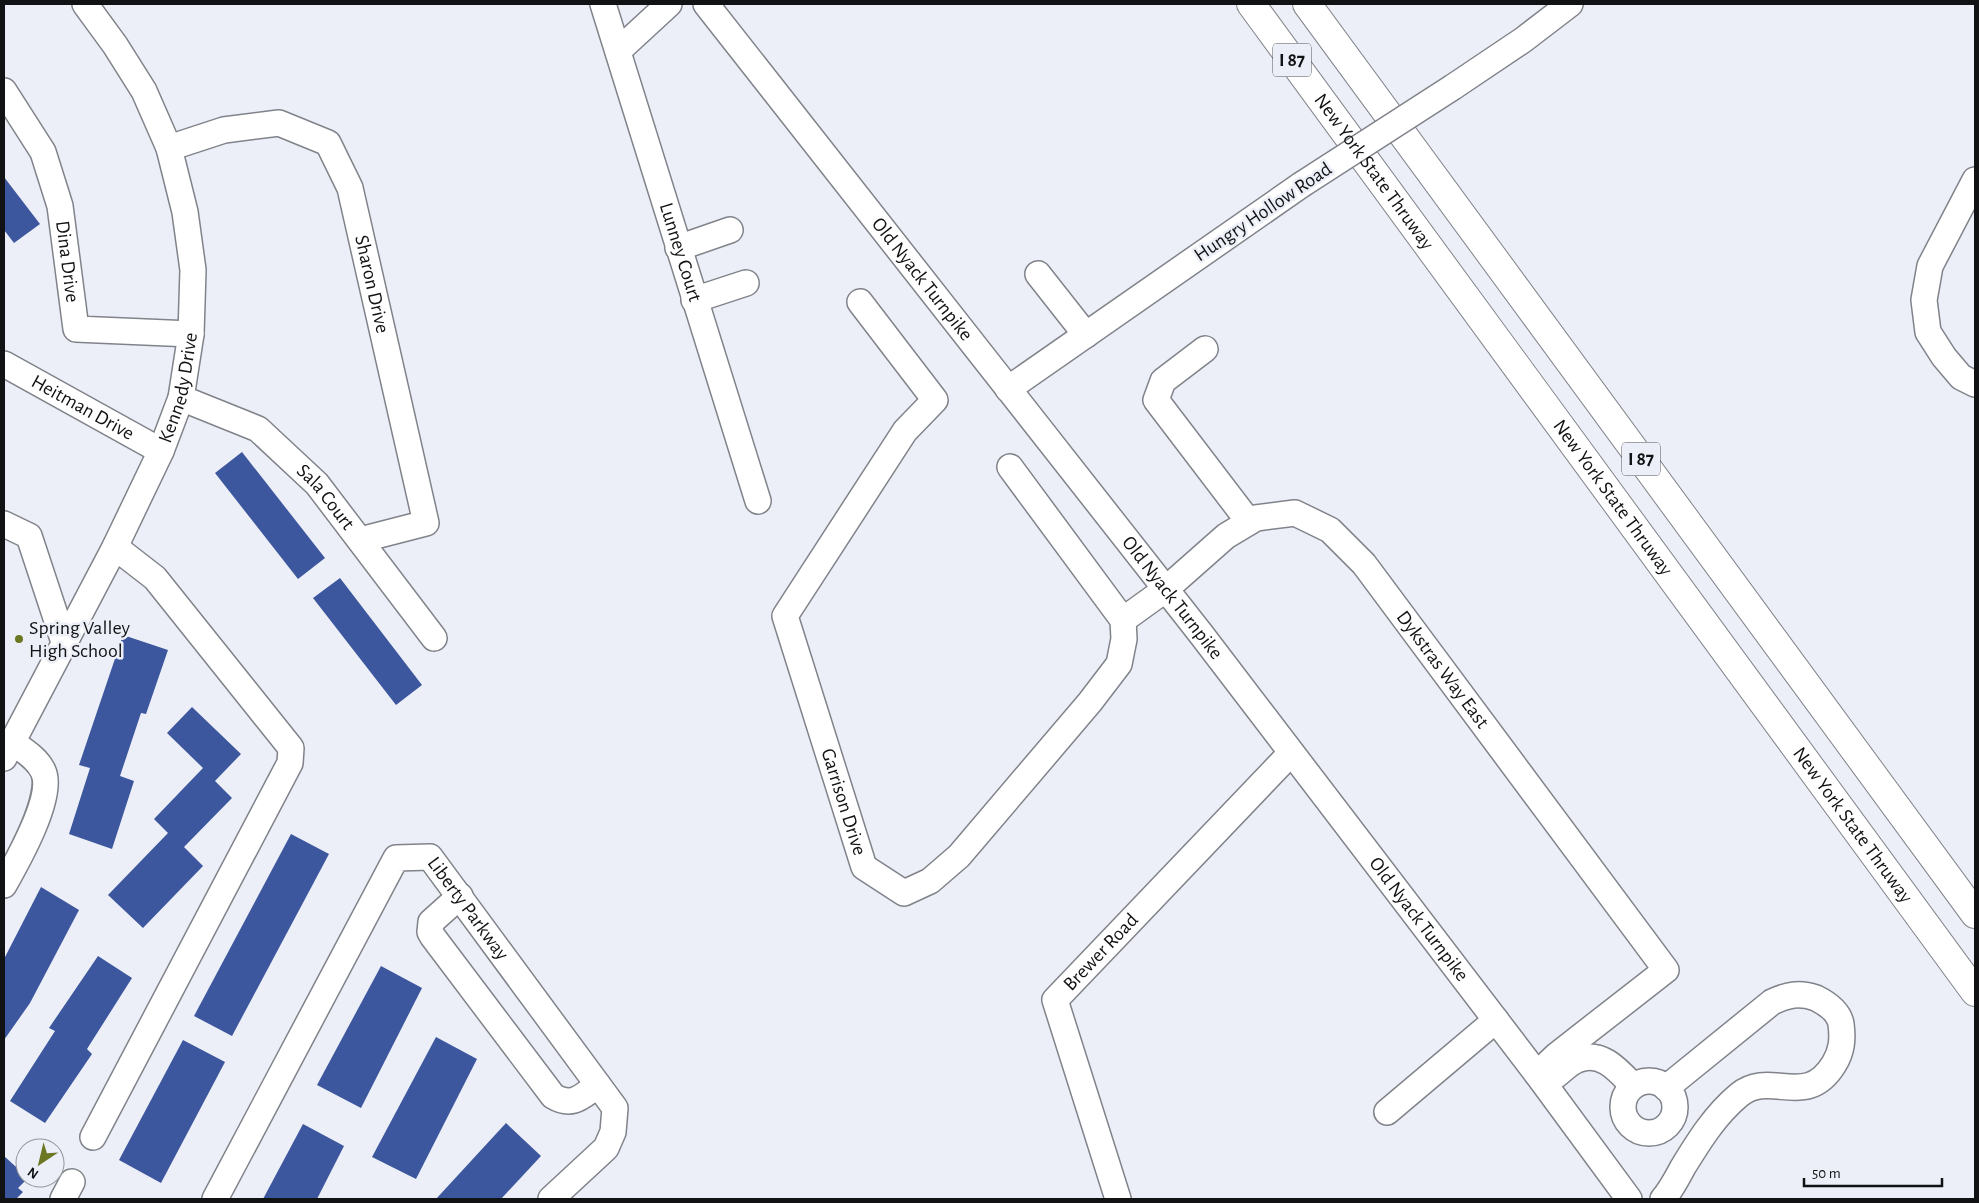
<svg xmlns="http://www.w3.org/2000/svg" width="1979" height="1203" viewBox="0 0 1979 1203" font-family="'Alegreya Sans',sans-serif">
	<style>
		.building { fill: #3d579e }
		.lines { fill: none; stroke-linecap: round; stroke-linejoin: round }
		.minor-casing { stroke: #80838a; stroke-width: 28 }
		.highway-casing { stroke: #80838a; stroke-width: 30 }
		.minor { stroke: #fff; stroke-width: 25 }
		.highway { stroke: #fff; stroke-width: 28 }
		.minor-bridge-casing { stroke: #80838a; stroke-width: 28; stroke-linecap: butt }
		.minor-bridge { stroke: #fff; stroke-width: 25 }
		.poi-dot { fill: #6b7722; stroke: #eceff7; stroke-width: 2 }
		.labels { text-anchor: middle; dominant-baseline: central; stroke-width: 5; stroke-linejoin: round; paint-order: stroke }
		.shield { fill: #eceff7; stroke: #535458; stroke-width: 1 }
		.shield-label { font-size: 19px; font-weight: bold; fill: #111214 }
		.street-label { font-size: 20px; fill: #111214; stroke: #eceff7 }
		.poi-label { font-size: 20px; fill: #111214; stroke: #eceff7; text-anchor: start }
	</style>
	<rect width="100%" height="100%" fill="#eceff7"/>
	<g class="building">
		<polygon points="4,177 40,224 14,243 4,230"/>
		<polygon points="242,452 325,558 298,579 215,473"/>
		<polygon points="340,578 422,685 396,705 313,598"/>
		<polygon points="123,635 168,650 146,714 141,713 120,776 134,781 112,849 69,834 90,768 79,765"/>
		<polygon points="192,707 241,754 215,781 232,798 184,847 203,866 143,928 108,895 168,833 154,819 203,768 167,733"/>
		<polygon points="291,834 329,854 232,1036 194,1016"/>
		<polygon points="41,887 79,910 30,1003 4,1040 4,959"/>
		<polygon points="98,956 132,978 87,1049 92,1054 45,1123 10,1101 55,1031 49,1028"/>
		<polygon points="381,966 422,988 361,1108 317,1085"/>
		<polygon points="436,1037 477,1059 416,1179 372,1157"/>
		<polygon points="183,1040 225,1062 161,1183 119,1160"/>
		<polygon points="506,1123 541,1156 501,1199 436,1199"/>
		<polygon points="303,1124 344,1146 317,1199 263,1199"/>
		<polygon points="4,1156 25,1175 25,1178 28,1178 18,1188 23,1192 16,1199 4,1199"/>
	</g>
	<g class="lines">
		<defs>
			<g id="minor">
				<path id="s1" d="M603,4l155,497"/>
				<path id="s2" d="M706,4l495,630 336,440 92,125"/>
				<polyline points="618,51 669,4"/>
				<polyline points="1453,87 1523,40 1570,4"/>
				<path id="s3" d="M4,91l39,61 17,54 16,123 115,5"/>
				<path id="s4" d="M169,148l55,-18 55,-7 49,20 22,45 76,335 -66,17"/>
				<polyline points="1975,180 1930,266 1924,300 1928,332 1944,357 1961,377 1975,384"/>
				<polyline points="678,248 730,230"/>
				<polyline points="1038,274 1086,335"/>
				<polyline points="694,300 746,283"/>
				<path id="s5" d="M860,302l75,98 -30,31 -120,185 79,251 40,26 26,-12 29,-25 131,-154 29,-38 5,-25 -1,-19 -113,-153"/>
				<polyline points="1205,349 1163,381 1156,400 1249,522"/>
				<path id="s6" d="M4,364l157,87"/>
				<polyline points="1008,389 1301,185"/>
				<path id="s7" d="M181,398l77,31 59,55 117,154"/>
				<polyline points="4,524 29,536 64,642"/>
				<path id="s8" d="M1123,620l43,-31 60,-53 30,-18 39,-5 35,17 34,34 302,406 -109,85 -20,19"/>
				<path id="s9" d="M4,758l111,-211 46,-96 20,-53 10,-64 2,-64 -8,-58 -16,-64 -25,-57 -29,-46 -30,-41"/>
				<path d="M4,885c13,-23 51,-90 39,-114 -6,-13 -20,-21 -31,-29"/>
				<path d="M460,896l-29,26 -1,10 3,5 120,159c20,12 29,0 45,-11"/>
				<path d="M1555,1076c7,-5 14,-13 22,-16 24,-11 42,11 56,26"/>
				<circle cx="1649" cy="1107" r="26"/>
				<polyline points="1387,1112 1496,1020"/>
				<polyline points="93,1137 290,763 291,748 155,578 115,547"/>
				<polyline points="63,1199 72,1182"/>
				<path id="s10" d="M215,1199l181,-341 34,-1 185,251 -2,24 -7,16 -55,51"/>
				<path id="s11" d="M1118,1199l-63,-199 236,-247"/>
				<path d="M1663,1199c8,-9 14,-21 20,-32 16,-26 32,-52 56,-72 32,-26 67,15 95,-31 8,-13 9,-25 7,-40 -2,-12 -15,-21 -25,-26 -17,-6 -29,-3 -44,4l-106,86"/>
			</g>
			<g id="highway">
				<path id="s12" d="M1251,4l724,988"/>
				<polyline points="1307,4 1975,914"/>
			</g>
		</defs>
		<use href="#minor" class="minor-casing"/>
		<use href="#highway" class="highway-casing"/>
		<use href="#minor" class="minor"/>
		<use href="#highway" class="highway"/>
		<defs>
			<polyline id="minor-bridge" points="1301,185 1453,87"/>
		</defs>
		<use href="#minor-bridge" class="minor-bridge-casing"/>
		<use href="#minor-bridge" class="minor-bridge"/>
	</g>
	<circle class="poi-dot" cx="19" cy="639" r="5"/>
	<g class="labels">
		<g class="shield">
			<rect x="1273" y="43.5" width="38" height="33" rx="4"/>
			<rect x="1622" y="442.5" width="38" height="33" rx="4"/>
		</g>
		<g class="shield-label">
			<text x="1292" y="60">I 87</text>
			<text x="1641" y="459">I 87</text>
		</g>
		<g class="street-label">
			<text stroke="none"><textPath href="#s12" startOffset="208">New York State Thruway</textPath></text>
			<text transform="translate(1263 212) rotate(-34)">Hungry Hollow Road</text>
			<text stroke="none"><textPath href="#s1" startOffset="260">Lunney Court</textPath></text>
			<text stroke="none"><textPath href="#s3" startOffset="185">Dina Drive</textPath></text>
			<text stroke="none"><textPath href="#s2" startOffset="350">Old Nyack Turnpike</textPath></text>
			<text stroke="none"><textPath href="#s4" startOffset="315">Sharon Drive</textPath></text>
			<text stroke="none"><textPath href="#s9" startOffset="411">Kennedy Drive</textPath></text>
			<text stroke="none"><textPath href="#s6" startOffset="90">Heitman Drive</textPath></text>
			<text stroke="none"><textPath href="#s7" startOffset="179">Sala Court</textPath></text>
			<text stroke="none"><textPath href="#s12" startOffset="612">New York State Thruway</textPath></text>
			<text stroke="none"><textPath href="#s2" startOffset="755">Old Nyack Turnpike</textPath></text>
			<text stroke="none"><textPath href="#s8" startOffset="426">Dykstras Way East</textPath></text>
			<text stroke="none"><textPath href="#s5" startOffset="582">Garrison Drive</textPath></text>
			<text stroke="none"><textPath href="#s12" startOffset="1018">New York State Thruway</textPath></text>
			<text stroke="none"><textPath href="#s10" startOffset="484">Liberty Parkway</textPath></text>
			<text stroke="none"><textPath href="#s2" startOffset="1160">Old Nyack Turnpike</textPath></text>
			<text stroke="none"><textPath href="#s11" startOffset="275">Brewer Road</textPath></text>
		</g>
		<g class="poi-label">
			<text x="29" y="628">Spring Valley<tspan x="29" dy="23">High School</tspan></text>
		</g>
	</g>
	<rect width="1979" height="1203" fill="none" stroke="#111214" stroke-width="10"/>
	<g transform="translate(40 1163) rotate(215)"><circle r="24" fill="#eceff7" stroke="#94979c"/>
	<path d="M0-4L9 19L0 12L-9 19Z" fill="#6b7722"/>
	<text y="-8" font-size="14" font-weight="bold" text-anchor="middle" fill="#111214">N</text>
	</g>
	<path d="M1804 1178v8h138v-8" fill="none" stroke="#111214" stroke-width="2.5"/>
	<text x="1812" y="1178" font-size="15" fill="#111214" stroke="#eceff7" stroke-width="4" paint-order="stroke">50 m</text>
</svg>
